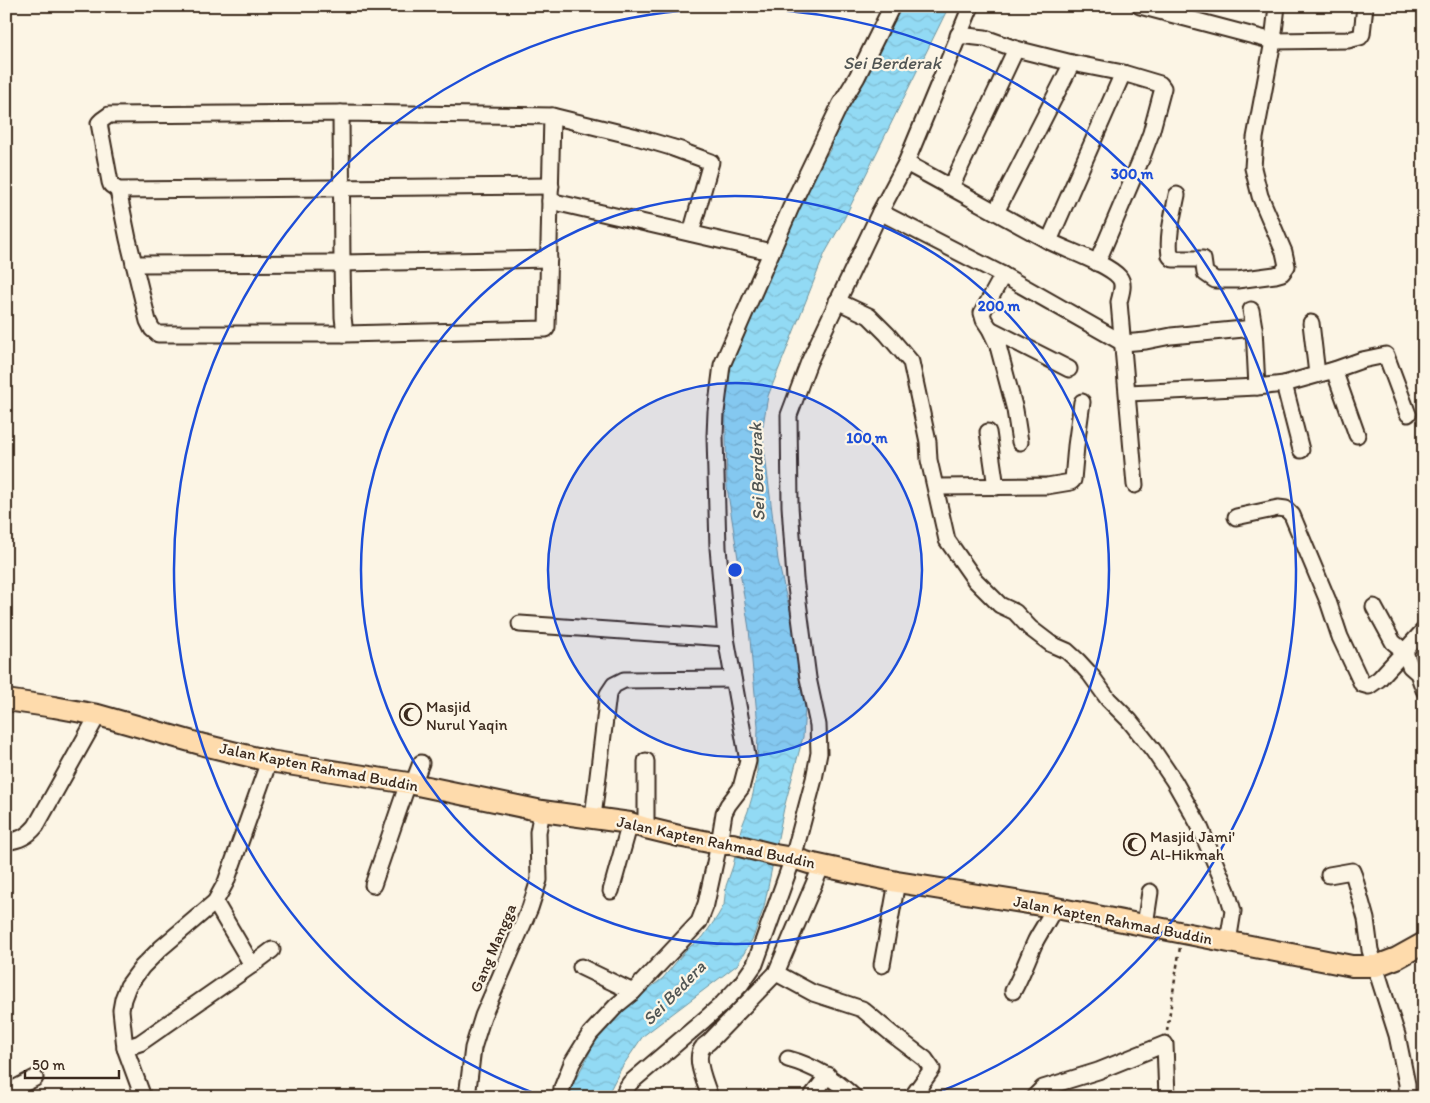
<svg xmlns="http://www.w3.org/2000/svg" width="1430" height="1103" viewBox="0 0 1430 1103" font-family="Itim,sans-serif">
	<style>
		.water { fill: url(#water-waves); stroke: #6f949e }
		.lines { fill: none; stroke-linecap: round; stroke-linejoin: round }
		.minor-casing { stroke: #3b2a1e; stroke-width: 19 }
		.major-casing { stroke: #3b2a1e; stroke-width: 24 }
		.path { stroke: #3b2a1e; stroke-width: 2.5; stroke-dasharray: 4 4; stroke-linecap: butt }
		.minor { stroke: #fcf5e5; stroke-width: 15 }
		.major { stroke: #fedbac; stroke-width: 20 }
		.ring { fill: none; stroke: #1d4ed8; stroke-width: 2.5 }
		.labels { text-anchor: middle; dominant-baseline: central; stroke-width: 4.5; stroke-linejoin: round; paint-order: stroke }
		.poi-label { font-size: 16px; fill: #3b2a1e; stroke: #fcf5e5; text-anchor: start }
		.street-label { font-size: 16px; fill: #3b2a1e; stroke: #fcf5e5 }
		.water-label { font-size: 18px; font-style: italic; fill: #515654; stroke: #fcf5e5 }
		.centre { fill: #1d4ed8; stroke: #fcf5e5; stroke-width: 2.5 }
		.ring-label { font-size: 15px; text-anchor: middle; font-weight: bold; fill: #1d4ed8; stroke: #fcf5e5; stroke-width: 4.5; stroke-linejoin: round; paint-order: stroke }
	</style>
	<defs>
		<pattern id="water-waves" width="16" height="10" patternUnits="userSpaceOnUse" patternTransform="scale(1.25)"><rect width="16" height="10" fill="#92daf4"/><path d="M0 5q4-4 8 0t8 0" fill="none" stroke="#7fbbd1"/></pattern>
	</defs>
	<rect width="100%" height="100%" fill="#fcf5e5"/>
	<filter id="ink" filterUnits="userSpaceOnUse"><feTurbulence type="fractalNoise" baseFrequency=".02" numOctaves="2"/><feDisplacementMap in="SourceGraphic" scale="10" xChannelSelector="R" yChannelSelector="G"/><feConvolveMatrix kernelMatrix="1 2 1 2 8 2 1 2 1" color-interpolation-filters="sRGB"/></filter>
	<g filter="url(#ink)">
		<path class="water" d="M897,6h52l-107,217 -17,30 -57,143 -6,35 16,129 8,36 11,37 1,38 7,36 -2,30 -19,71 -20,99 -11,31 -16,27 -94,71 -21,31 -12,23 -2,7h-38l2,-11 16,-30 17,-36 11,-12 34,-20 13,-10 24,-29 16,-12 14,-20 7,-12 2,-19 7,-20 8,-37 7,-18 5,-17 4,-22 1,-46 -9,-97 -22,-142 -2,-109 1,-10 92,-204c13,-12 15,-16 14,-34z"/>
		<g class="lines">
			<defs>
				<g id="minor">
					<polyline points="1140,6 1273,41 1348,40 1360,37 1362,34 1365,6"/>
					<polyline points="958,35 985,38 1016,49 1072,63 1123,73 1160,84 1163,88 1151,133 1142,157 1097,263"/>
					<polyline points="341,113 342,263 343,317 345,334 546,329 547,327 552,116"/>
					<polyline points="673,148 711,162 691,233"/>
					<path d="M906,163c47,25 94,52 141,77 18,10 60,23 72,37 6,7 2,16 0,25l16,183"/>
					<polyline points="551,186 118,190 111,185 110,182 99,123 102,120 109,115 341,113 552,116 633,136 681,150"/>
					<polyline points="951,187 1016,49"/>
					<polyline points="118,190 128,239 148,321 152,329 158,334 345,334"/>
					<path d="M1177,195c-4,20 -10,41 -7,61l3,3h30l2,14 10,7h22l38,-5 7,-2 5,-7 -3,-14 -24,-56 -7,-28 2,-30 18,-97 4,-35"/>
					<polyline points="550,201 771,252"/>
					<polyline points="880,212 1003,275 1123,343 1146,341 1171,336 1254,328"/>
					<polyline points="996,212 1072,63"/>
					<polyline points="1049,241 1123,73"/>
					<polyline points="134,264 342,263 549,259"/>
					<polyline points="1003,275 982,313 984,320 990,329 998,346 1015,410 1020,442"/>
					<polyline points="837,301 869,316 887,334 911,362 928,442 929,460 947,540 975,580 1000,605 1015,612 1030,628 1051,644 1067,651 1078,661 1090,674 1108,699 1129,720 1153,750 1174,781 1199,825 1227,891 1233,911 1228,942"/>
					<polyline points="1251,310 1254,328 1257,387"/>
					<polyline points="1311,323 1317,374"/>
					<polyline points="990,329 1069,369"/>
					<polyline points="1334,370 1357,435"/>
					<polyline points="1284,384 1301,450"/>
					<polyline points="1128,393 1257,387 1284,384 1334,370 1362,360 1386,355 1408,414"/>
					<polyline points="988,432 996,487"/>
					<polyline points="936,487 1047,486 1071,482 1073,480 1076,446 1082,402"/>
					<polyline points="1236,517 1278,508 1286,509 1292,515 1328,601 1340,637 1362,684 1369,686 1379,679 1424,630"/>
					<polyline points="1374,607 1393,642 1405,652 1410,666 1418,673 1424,690"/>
					<polyline points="520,624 726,638"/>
					<polyline points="646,761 646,828"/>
					<polyline points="413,784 421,763"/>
					<polyline points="593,817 608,694 614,685 624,680 733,679"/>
					<path d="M6,842c13,-2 21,-5 30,-16l62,-111"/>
					<polyline points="1329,875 1352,871 1354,876 1366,919 1370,950 1397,1035 1407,1084 1407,1097"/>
					<polyline points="373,885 408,783"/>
					<polyline points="611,891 630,823"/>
					<polyline points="215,902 252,965 272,950"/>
					<polyline points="1145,925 1150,892"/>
					<polyline points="882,965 897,882"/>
					<polyline points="581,967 633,992"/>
					<polyline points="776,973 813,993 862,1009 892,1034 925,1059 932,1069 912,1097"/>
					<path d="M1013,991c9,-16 15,-34 23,-51 6,-11 13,-21 18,-32"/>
					<polyline points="125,1048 121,1010 123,999 128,986 142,967 161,948 215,902 226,882 269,761"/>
					<path d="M788,1059c26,7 46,19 66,38"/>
					<polyline points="6,1093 35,1078"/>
					<polyline points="143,1097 125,1048 140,1043 252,965"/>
					<polyline points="467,1097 473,1048 483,1016 530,908 539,880 538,832 542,811"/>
					<polyline points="561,1097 562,1088 572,1063 590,1034 617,1005 633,992 699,922 706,904 719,844 724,813 728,805 741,788 748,761 726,638 718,548 715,436 716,412 722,365 791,207 840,105 857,77 892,6"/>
					<polyline points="624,1097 626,1089 630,1083 704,1020 723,1003 741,984 755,964 793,858 814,779 819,753 818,725 808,678 795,579 790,506 789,415 809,362 880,212 906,163 971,6"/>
					<path d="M710,1097c-4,-13 -17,-39 -7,-50 1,-2 4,-3 6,-5l67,-69 46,-108"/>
					<polyline points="811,1097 828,1075"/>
					<polyline points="1034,1097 1043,1088 1098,1071 1165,1044 1167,1097"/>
				</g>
				<polyline id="major" points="6,700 54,707 98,715 204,745 269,761 408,783 542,811 630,823 646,828 683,837 719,844 732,844 775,855 793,858 809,863 897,882 1046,906 1352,966 1376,966 1397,958 1424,943"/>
			</defs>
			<use href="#minor" class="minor-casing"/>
			<use href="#major" class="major-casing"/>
			<polyline class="path" points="1167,1031 1180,947"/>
			<use href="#minor" class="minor"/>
			<use href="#major" class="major"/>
		</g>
	</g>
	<circle cx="735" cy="570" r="187" fill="#1d4ed8" fill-opacity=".12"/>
	<g class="ring">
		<circle cx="735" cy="570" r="187"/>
		<circle cx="735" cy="570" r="374"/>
		<path d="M539 1095A561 561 0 1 1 931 1095"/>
	</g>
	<defs>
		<symbol id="mosque-ring" viewBox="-11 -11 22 22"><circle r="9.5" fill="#fcf5e5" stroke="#3b2a1e" stroke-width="1.5"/><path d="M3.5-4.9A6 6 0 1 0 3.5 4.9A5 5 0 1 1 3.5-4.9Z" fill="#3b2a1e"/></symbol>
	</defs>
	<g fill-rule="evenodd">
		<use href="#mosque-ring" x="398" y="702" width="25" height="25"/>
		<use href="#mosque-ring" x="1122" y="832" width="25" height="25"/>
	</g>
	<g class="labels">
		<g class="poi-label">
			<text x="426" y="706">Masjid<tspan x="426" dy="18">Nurul Yaqin</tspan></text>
			<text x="1150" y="836">Masjid Jami'<tspan x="1150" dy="18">Al-Hikmah</tspan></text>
		</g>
		<g class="street-label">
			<text transform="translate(319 767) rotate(11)">Jalan Kapten Rahmad Buddin</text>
			<text transform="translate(716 842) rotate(12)">Jalan Kapten Rahmad Buddin</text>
			<text transform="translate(1113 920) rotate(11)">Jalan Kapten Rahmad Buddin</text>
			<text transform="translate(493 948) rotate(-67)">Gang Mangga</text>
		</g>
		<g class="water-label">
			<text x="892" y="63">Sei Berderak</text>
			<text transform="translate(757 472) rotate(-92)">Sei Berderak</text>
			<text transform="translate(674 993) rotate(-46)">Sei Bedera</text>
		</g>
	</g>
	<circle cx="735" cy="570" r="8" class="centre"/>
	<g class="ring-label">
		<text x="1132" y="179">300 m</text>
		<text x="999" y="311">200 m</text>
		<text x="867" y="443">100 m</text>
	</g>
	<rect width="1430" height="1103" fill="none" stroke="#fcf5e5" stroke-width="25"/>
	<rect x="12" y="12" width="1405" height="1078" fill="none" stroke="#3b2a1e" stroke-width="2" filter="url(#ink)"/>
	<path d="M25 1070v8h94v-8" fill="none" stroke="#3b2a1e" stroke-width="2.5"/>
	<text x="32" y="1070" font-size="15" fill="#3b2a1e" stroke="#fcf5e5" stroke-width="4" paint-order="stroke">50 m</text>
</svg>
